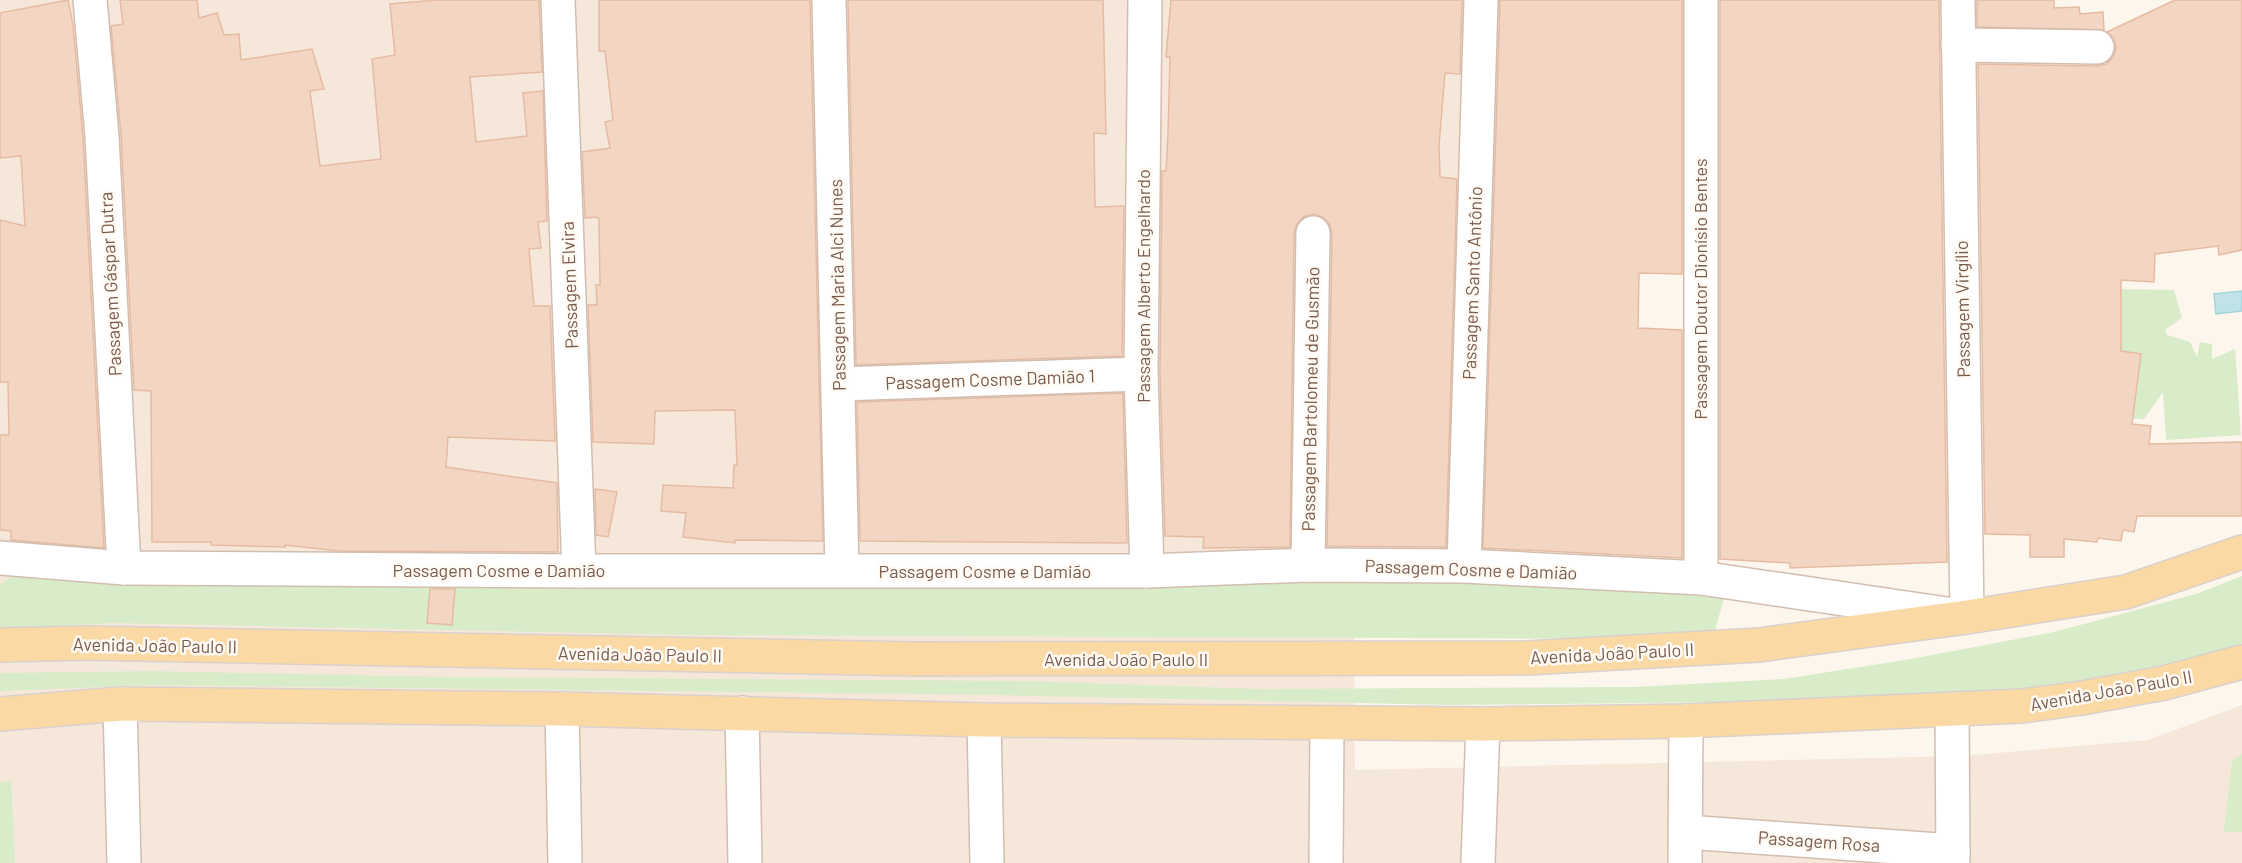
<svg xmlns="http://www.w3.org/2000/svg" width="2242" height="863" viewBox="0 0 2242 863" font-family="Barlow,sans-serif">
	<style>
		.residential { fill: #f5e8da }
		.green { fill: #d8ecc9 }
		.water { fill: #bfe3e8; stroke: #a5d3da; stroke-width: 1.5 }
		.building { fill: #f3d5c3; stroke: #e6bba3; stroke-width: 1.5 }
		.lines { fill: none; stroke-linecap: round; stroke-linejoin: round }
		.street-casing { stroke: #d1beb0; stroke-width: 36 }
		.primary-casing { stroke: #dad1cd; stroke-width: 36 }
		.street { stroke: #fff; stroke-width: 33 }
		.primary { stroke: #fbd9a5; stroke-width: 33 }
		.labels { text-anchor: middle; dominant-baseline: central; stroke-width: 5; stroke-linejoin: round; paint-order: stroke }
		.street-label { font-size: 18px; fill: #7a5c4d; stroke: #fffaf3 }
	</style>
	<rect width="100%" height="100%" fill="#fdf6ec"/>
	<polygon class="residential" points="0,0 1504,0 1496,576 1354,583 1355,770 1963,756 2148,740 2242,705 2242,863 0,863"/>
	<g class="green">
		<polygon points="2118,289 2174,290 2182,318 2165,330 2167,335 2190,342 2197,357 2200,342 2212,344 2212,359 2235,349 2241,435 2166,440 2163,392 2144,419 2122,418 2124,387 2137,388 2141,355 2117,351"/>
		<polygon points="18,572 1510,580 1724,598 1714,634 1626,639 686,635 113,623 0,629 0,585"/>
		<polygon points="2242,576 2242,648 2194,664 2019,699 1449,705 999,695 152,685 0,691 0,673 152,671 444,677 1027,681 1259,689 1634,687 1784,679 1911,659 2054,632 2196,594"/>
		<polygon points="2242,754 2242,832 2224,832 2232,760"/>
		<polygon points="11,780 15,863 0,863 0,783"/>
	</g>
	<polygon class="water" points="2242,291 2242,311 2216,314 2214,294"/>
	<g class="building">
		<polygon points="68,0 73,25 83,137 104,548 11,540 11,531 0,530 0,435 9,435 8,382 0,382 0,220 25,226 21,156 0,158 0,13"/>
		<polygon points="120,0 197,0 199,18 217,13 224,35 239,34 241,60 312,49 324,89 310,91 320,166 381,159 372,59 395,55 390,4 437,0 539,0 542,72 470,77 476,142 527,136 523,93 543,91 547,221 538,222 541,248 529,249 534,306 550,306 555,441 448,437 446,467 557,483 558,552 339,551 285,545 285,547 211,545 211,542 152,542 151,391 134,390 121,135 111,26 123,24"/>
		<polygon points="599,0 810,0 823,541 735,540 735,543 683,537 686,513 661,511 663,485 733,488 734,465 737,465 735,410 655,411 654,444 593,442 588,305 597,305 596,285 600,285 599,219 597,217 585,218 582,152 610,148 605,122 613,120 605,51 599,51"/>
		<polygon points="848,0 1103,0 1106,134 1094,133 1095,207 1124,206 1122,356 856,365"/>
		<polygon points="1171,0 1462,0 1460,74 1445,73 1439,145 1440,177 1457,179 1446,547 1327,546 1332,233 1329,223 1322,217 1314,214 1303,217 1297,224 1294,233 1290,547 1203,548 1204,537 1165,536 1160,374 1162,171 1166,171 1168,135 1170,57 1166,57"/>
		<polygon points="1500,0 1682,0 1682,274 1639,273 1638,328 1682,330 1682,558 1483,548"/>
		<polygon points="1720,0 1939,0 1947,562 1790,568 1790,563 1720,559"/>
		<polygon points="1977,0 2054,0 2054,8 2079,7 2080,14 2103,12 2104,30 1977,27"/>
		<polygon points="2175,0 2242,0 2242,250 2219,255 2218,246 2155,254 2154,282 2121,280 2121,351 2141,354 2132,424 2151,426 2149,444 2242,442 2242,516 2137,516 2134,532 2123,530 2121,541 2098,538 2097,542 2064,539 2064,557 2030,557 2030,535 1985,534 1978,64 2097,66 2106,64 2113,57 2116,48 2114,38 2107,32"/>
		<polygon points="1123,393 1127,543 860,541 857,402"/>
		<polygon points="595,489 617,492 608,537 596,535"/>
		<polygon points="430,589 455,589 452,625 427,623"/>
	</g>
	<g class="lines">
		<defs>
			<g id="street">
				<polyline points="90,0 102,136 124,568"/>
				<polyline points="558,0 579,571"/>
				<polyline points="829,0 842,570"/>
				<polyline points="1145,0 1141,374 1147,571"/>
				<polyline points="1958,45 2097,47"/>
				<polyline points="839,384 1141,374"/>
				<polyline points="0,558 124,568 579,571 1147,571 1308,565 1464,566 1701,578 1967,617 1958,0"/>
				<polyline points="1308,565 1313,233"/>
				<polyline points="1464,566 1481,0"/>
				<polyline points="1701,578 1701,0"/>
				<polyline points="120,704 124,863"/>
				<polyline points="562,709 565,863"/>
				<polyline points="1952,709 1953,863"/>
				<polyline points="742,713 745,863"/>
				<polyline points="984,720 987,863"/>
				<polyline points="1686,832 1953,851"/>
				<polyline points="1326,863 1327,723"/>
				<polyline points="1478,863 1483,724"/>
				<polyline points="1685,863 1686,721"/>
			</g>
			<g id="primary">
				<polyline points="0,645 86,643 915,659 1527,658 1759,645 1967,617 2126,592 2242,552"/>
				<polyline points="0,714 120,704 562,709 984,720 1483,724 1686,721 2022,706 2082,698 2164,683 2242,662"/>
			</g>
		</defs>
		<use href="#street" class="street-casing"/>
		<use href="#primary" class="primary-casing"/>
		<use href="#street" class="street"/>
		<use href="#primary" class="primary"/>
	</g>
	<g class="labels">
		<g class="street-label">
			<text transform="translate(1472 283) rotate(-88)">Passagem Santo Antônio</text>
			<text transform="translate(110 284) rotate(-93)">Passagem Gáspar Dutra</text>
			<text transform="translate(569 285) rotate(-92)">Passagem Elvira</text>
			<text transform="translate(837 285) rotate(-91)">Passagem Maria Alci Nunes</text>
			<text transform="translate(1143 286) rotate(-90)">Passagem Alberto Engelhardo</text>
			<text transform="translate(1700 289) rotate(-90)">Passagem Doutor Dionísio Bentes</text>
			<text transform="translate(1962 309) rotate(-91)">Passagem Virgílio</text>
			<text transform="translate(990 379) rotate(-2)">Passagem Cosme Damião 1</text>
			<text transform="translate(1310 399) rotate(-89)">Passagem Bartolomeu de Gusmão</text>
			<text transform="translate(1471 569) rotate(2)">Passagem Cosme e Damião</text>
			<text x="499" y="570">Passagem Cosme e Damião</text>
			<text x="985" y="571">Passagem Cosme e Damião</text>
			<text transform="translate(155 645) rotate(1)">Avenida João Paulo II</text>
			<text transform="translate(1612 653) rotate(-3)">Avenida João Paulo II</text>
			<text transform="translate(640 654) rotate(1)">Avenida João Paulo II</text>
			<text x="1126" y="659">Avenida João Paulo II</text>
			<text transform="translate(2111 690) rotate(-10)">Avenida João Paulo II</text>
			<text transform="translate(1819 841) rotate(4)">Passagem Rosa</text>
		</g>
	</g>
</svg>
